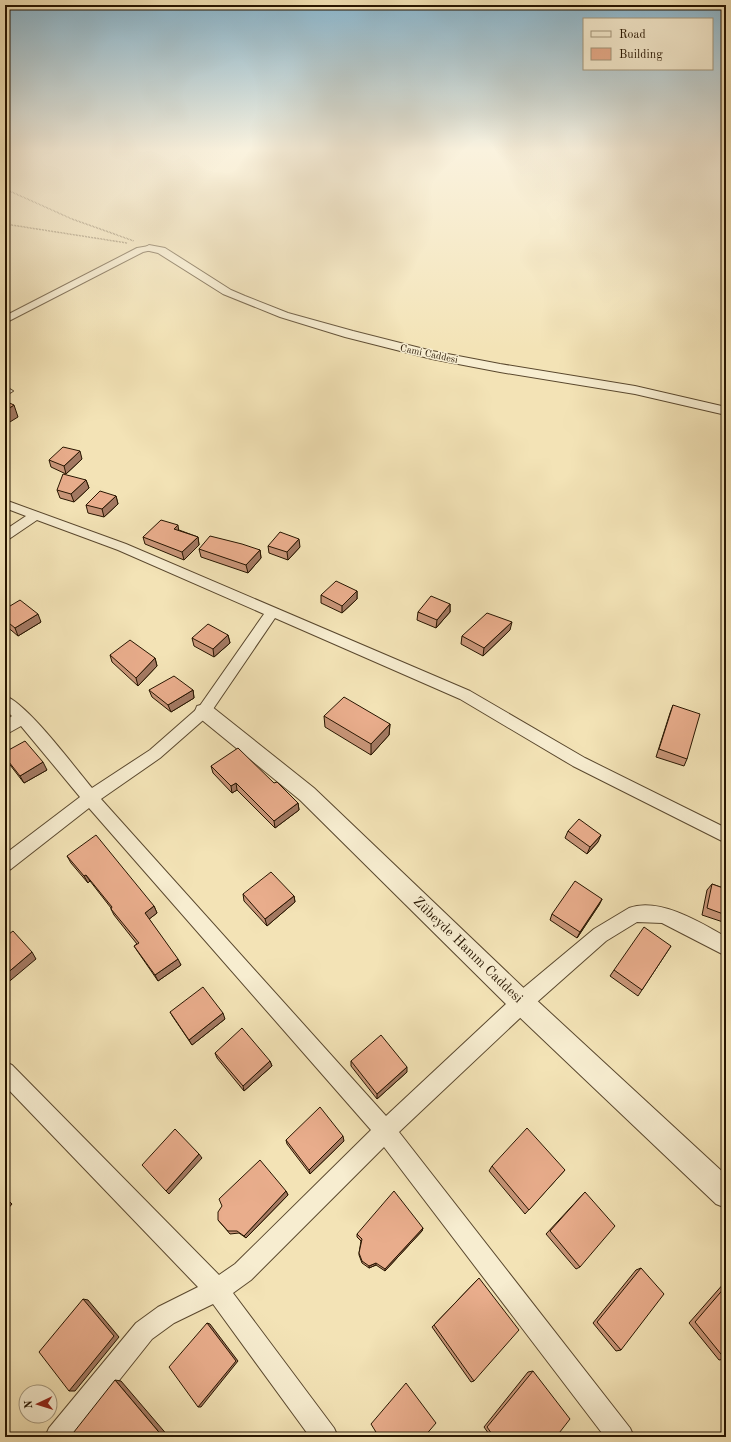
<svg xmlns="http://www.w3.org/2000/svg" width="731" height="1442" viewBox="0 0 731 1442" font-family="'Old Standard TT',serif">
	<style>
		.lines { fill: none; stroke-linecap: round; stroke-linejoin: round }
		.minor-casing { stroke: #5a482e; stroke-width: 2 }
		.tertiary-casing { stroke: #5a482e; stroke-width: 2 }
		.path { stroke: #271500; stroke-width: 1.5; stroke-dasharray: 0.5 1; stroke-linecap: butt }
		.minor { fill: #f7edd0; fill-rule: evenodd }
		.tertiary { fill: #f7edd0; fill-rule: evenodd }
		.wall { fill: #c89578; stroke: #271500 }
		.shaded-wall { fill: #a37962; stroke: #271500 }
		.building { fill: #e9ad8c; stroke: #271500 }
		.labels { text-anchor: middle; dominant-baseline: central; stroke-width: 3; stroke-linejoin: round; paint-order: stroke }
		.far-street-label { font-size: 10px; fill: #271500; stroke: #f7edd0 }
		.near-street-label { font-size: 14px; fill: #271500; stroke: #f7edd0 }
	</style>
	<rect width="100%" height="100%" fill="#f3e3b6"/>
	<filter id="stains"><feTurbulence type="fractalNoise" baseFrequency=".005" numOctaves="4"/><feColorMatrix values="0 0 0 0 .2 0 0 0 0 .09 0 0 0 0 .02 0 0 0 .5 -.17"/></filter>
	<radialGradient id="worn" r=".72"><stop offset=".6" stop-color="#630" stop-opacity="0"/><stop offset="1" stop-color="#630" stop-opacity=".3"/></radialGradient>
	<g class="lines">
		<defs>
			<g id="minor">
				<polygon points="149,246 153,248 152,250 143,252 5,323 5,316 137,248"/>
				<polygon points="8,388 13,391 5,396 5,389"/>
				<path d="M5,500l121,44 344,147 115,67 141,70v15l-153,-77 -113,-67 -185,-81 -66,97 -49,43 -59,41 285,317 136,-127 72,-60 35,-21c30,-11 71,14 97,29v19l-64,-33 -25,-1 -31,19 -70,62 -137,129 231,296 4,9h-29l-221,-290 -133,133 -18,13 101,135 4,9h-28l-97,-133 -39,19 -22,16 -78,98h-29l4,-9 87,-105 22,-16 40,-20 -193,-201v-24l7,3 207,210 16,-11 136,-134 -282,-322 -78,61 -6,3v-18l75,-57 -59,-71 -16,9v-14l7,-5 -7,-6v-14c22,7 70,72 87,92l58,-38 49,-43 65,-93 -146,-64 -81,-30 -28,19 -4,1v-10l21,-14 -21,-8z"/>
			</g>
			<g id="tertiary">
				<polygon points="149,245 165,248 231,290 245,296 288,313 353,331 432,351 500,364 635,386 726,407 726,415 635,394 500,372 432,359 345,337 280,317 223,294 158,253 145,250 144,248"/>
				<polygon points="204,704 211,706 314,788 531,995 726,1175 726,1208 716,1204 513,1011 300,800 197,716 195,711 197,706"/>
			</g>
		</defs>
		<use href="#minor" class="minor-casing"/>
		<use href="#tertiary" class="tertiary-casing"/>
		<g class="path">
			<polyline points="5,189 72,219 134,241"/>
			<polyline points="5,224 127,243"/>
		</g>
		<use href="#minor" class="minor"/>
		<use href="#tertiary" class="tertiary"/>
	</g>
	<g class="wall">
		<polygon points="82,459 66,474 51,467 49,460"/>
		<polygon points="86,480 89,488 74,502 60,498 57,490"/>
		<polygon points="116,496 118,504 104,517 88,513 86,505"/>
		<polygon points="179,530 198,537 199,545 184,560 145,544 143,537"/>
		<polygon points="268,546 300,547 288,560 269,553"/>
		<polygon points="199,549 260,550 261,558 248,573 201,557"/>
		<polygon points="357,591 357,599 342,613 321,603 321,595"/>
		<polygon points="450,604 450,612 436,628 417,620 418,612"/>
		<polygon points="5,609 41,622 18,636 5,625"/>
		<polygon points="510,630 483,656 461,644 462,636"/>
		<polygon points="228,635 230,643 214,657 194,646 192,638"/>
		<polygon points="110,655 155,658 157,666 138,686 112,662"/>
		<polygon points="149,690 193,690 194,698 171,712 152,697"/>
		<polygon points="673,705 687,759 684,766 656,757 670,713"/>
		<polygon points="324,716 390,724 389,735 371,755 325,727"/>
		<polygon points="5,752 47,770 24,783 7,761 5,758"/>
		<polygon points="211,766 274,783 298,803 299,810 275,828 237,790 232,793 213,773"/>
		<polygon points="568,831 598,842 587,854 565,838"/>
		<polygon points="67,856 154,906 157,913 149,919 181,965 158,981 138,952 134,946 137,944 114,915 111,909 111,908 90,881 88,883 71,863"/>
		<polygon points="712,884 726,889 726,923 702,915 707,890"/>
		<polygon points="243,894 294,896 295,902 267,926 244,901"/>
		<polygon points="602,899 599,905 577,938 550,920 552,914"/>
		<polygon points="671,946 638,996 610,976 614,970"/>
		<polygon points="170,1012 225,1019 192,1045 173,1017"/>
		<polygon points="215,1053 270,1061 272,1066 244,1091 217,1058"/>
		<polygon points="351,1061 407,1072 377,1099 351,1066"/>
		<polygon points="286,1140 344,1141 310,1174 287,1144"/>
		<polygon points="492,1166 565,1170 525,1214 489,1171"/>
		<polygon points="286,1191 288,1195 246,1238 239,1233 230,1234 218,1220"/>
		<polygon points="585,1192 580,1267 576,1269 546,1234"/>
		<polygon points="423,1228 422,1231 385,1271 376,1265 369,1268 362,1263 359,1255 359,1253 361,1241 357,1237 357,1234"/>
		<polygon points="641,1268 621,1350 616,1351 593,1323 636,1270"/>
		<polygon points="479,1278 474,1381 471,1382 432,1327"/>
		<polygon points="725,1282 726,1282 726,1359 725,1359 719,1360 689,1323"/>
		<polygon points="533,1371 556,1437 491,1437 484,1427 528,1372"/>
	</g>
	<g class="shaded-wall">
		<polygon points="14,405 18,417 5,425 5,411"/>
		<polygon points="80,451 82,459 66,474 64,466"/>
		<polygon points="86,480 89,488 74,502 71,494"/>
		<polygon points="116,496 118,504 104,517 102,509"/>
		<polygon points="178,525 179,533 174,529"/>
		<polygon points="198,537 199,545 184,560 182,552"/>
		<polygon points="299,539 300,547 288,560 287,552"/>
		<polygon points="260,550 261,558 248,573 246,565"/>
		<polygon points="357,591 357,599 342,613 342,606"/>
		<polygon points="450,604 450,612 436,628 437,620"/>
		<polygon points="38,614 41,622 18,636 15,628"/>
		<polygon points="512,622 510,630 483,656 484,648"/>
		<polygon points="228,635 230,643 214,657 213,649"/>
		<polygon points="155,658 157,666 138,686 136,678"/>
		<polygon points="193,690 194,698 171,712 168,705"/>
		<polygon points="390,724 389,735 371,755 371,744"/>
		<polygon points="43,762 47,770 24,783 20,776"/>
		<polygon points="236,783 237,790 232,793 231,786"/>
		<polygon points="298,803 299,810 275,828 274,821"/>
		<polygon points="601,835 598,842 587,854 590,847"/>
		<polygon points="86,875 90,881 88,883 84,876"/>
		<polygon points="294,896 295,902 267,926 265,919"/>
		<polygon points="602,899 599,905 577,938 580,932"/>
		<polygon points="154,906 157,913 148,920 145,913"/>
		<polygon points="32,952 36,959 5,985 5,975"/>
		<polygon points="178,959 181,965 158,981 155,975"/>
		<polygon points="223,1013 225,1019 192,1045 189,1040"/>
		<polygon points="270,1061 272,1066 244,1091 243,1086"/>
		<polygon points="407,1067 407,1072 377,1099 377,1094"/>
		<polygon points="343,1136 344,1141 310,1174 309,1170"/>
		<polygon points="199,1154 202,1158 169,1194 166,1191"/>
		<polygon points="286,1191 288,1195 246,1238 244,1236"/>
		<polygon points="5,1197 12,1204 5,1212"/>
		<polygon points="423,1228 422,1231 385,1271 385,1269"/>
		<polygon points="376,1263 376,1265 369,1268 369,1266"/>
		<polygon points="83,1299 88,1300 119,1337 75,1391 69,1391"/>
		<polygon points="207,1323 210,1324 238,1361 201,1407 198,1407"/>
		<polygon points="115,1380 121,1381 169,1437 163,1437"/>
	</g>
	<g class="building">
		<polygon points="5,401 14,405 5,411"/>
		<polygon points="63,447 80,451 64,466 49,460"/>
		<polygon points="63,474 86,480 71,494 57,490"/>
		<polygon points="100,491 116,496 102,509 86,505"/>
		<polygon points="161,520 178,525 174,529 198,537 182,552 143,537"/>
		<polygon points="280,532 299,539 287,552 268,546"/>
		<polygon points="210,536 242,544 260,550 246,565 199,549"/>
		<polygon points="336,581 357,591 342,606 321,595"/>
		<polygon points="431,596 450,604 437,620 418,612"/>
		<polygon points="20,600 38,614 15,628 5,620 5,609"/>
		<polygon points="487,613 512,622 484,648 462,636"/>
		<polygon points="208,624 228,635 213,649 192,638"/>
		<polygon points="130,640 155,658 136,678 110,655"/>
		<polygon points="174,676 193,690 168,705 149,690"/>
		<polygon points="344,697 390,724 371,744 324,716"/>
		<polygon points="673,705 700,714 687,759 659,749"/>
		<polygon points="25,741 43,762 20,776 5,757 5,752"/>
		<polygon points="238,748 274,783 277,782 298,803 274,821 236,783 231,786 211,766"/>
		<polygon points="579,819 601,835 590,847 568,831"/>
		<polygon points="96,835 154,906 145,913 178,959 155,975 134,946 139,943 111,909 112,907 86,875 84,876 67,856"/>
		<polygon points="271,872 294,896 265,919 243,894"/>
		<polygon points="575,881 602,899 580,932 552,914"/>
		<polygon points="712,884 726,889 726,915 707,908"/>
		<polygon points="644,927 671,946 642,990 614,970"/>
		<polygon points="13,931 32,952 5,975 5,937"/>
		<polygon points="203,987 223,1013 189,1040 170,1012"/>
		<polygon points="242,1028 270,1061 243,1086 215,1053"/>
		<polygon points="381,1035 407,1067 377,1094 351,1061"/>
		<polygon points="320,1107 343,1136 309,1170 286,1140"/>
		<polygon points="527,1128 565,1170 529,1210 492,1166"/>
		<polygon points="175,1129 199,1154 166,1191 142,1165"/>
		<polygon points="260,1160 286,1191 244,1236 237,1231 228,1231 218,1220 218,1212 222,1206 219,1199"/>
		<polygon points="394,1191 423,1228 385,1269 376,1263 369,1266 362,1261 359,1253 362,1239 357,1234"/>
		<polygon points="585,1192 615,1226 580,1267 550,1231"/>
		<polygon points="641,1268 664,1294 621,1350 597,1322"/>
		<polygon points="479,1278 519,1330 474,1381 434,1325"/>
		<polygon points="726,1286 726,1359 725,1359 695,1322"/>
		<polygon points="83,1299 114,1336 69,1391 39,1352"/>
		<polygon points="207,1323 236,1361 198,1407 169,1367"/>
		<polygon points="533,1371 570,1419 556,1437 494,1437 487,1427"/>
		<polygon points="115,1380 163,1437 70,1437"/>
		<polygon points="406,1383 436,1423 424,1437 379,1437 371,1424"/>
	</g>
	<linearGradient id="sky" x2="0" y2="1"><stop stop-color="#89b8d2"/><stop offset="0.43" stop-color="#faf2de"/><stop offset="1" stop-color="#faf2de" stop-opacity="0"/></linearGradient>
	<rect width="731" height="350" fill="url(#sky)"/>
	<g class="labels">
		<g class="far-street-label">
			<text transform="translate(429 354) rotate(12)">Cami Caddesi</text>
		</g>
		<g class="near-street-label">
			<text transform="translate(468 950) rotate(44)">Zübeyde Hanım Caddesi</text>
		</g>
	</g>
	<rect width="731" height="1442" fill="none" stroke="#f3e3b6" stroke-width="20"/>
	<rect x="6" y="6" width="719" height="1430" fill="none" stroke="#271500" stroke-width="2"/>
	<rect x="10" y="10" width="711" height="1422" fill="none" stroke="#271500"/>
	<rect x="583" y="18" width="130" height="52" fill="#f7edd0" stroke="#a4977d"/>
	<rect x="591" y="31" width="20" height="6" fill="#f7edd0" stroke="#a4977d"/>
	<text x="619" y="38" font-size="12" fill="#271500">Road</text>
	<rect x="591" y="48" width="20" height="12" fill="#e9ad8c" stroke="#a4977d"/>
	<text x="619" y="58" font-size="12" fill="#271500">Building</text>
	<g transform="translate(38 1404) rotate(266)"><circle r="19" fill="#f7edd0" stroke="#a4977d"/>
	<path d="M0-3L7 15L0 10L-7 15Z" fill="#8f2418"/>
	<text y="-6" font-size="11" font-weight="bold" text-anchor="middle" fill="#271500">N</text>
	</g>
	<rect width="100%" height="100%" filter="url(#stains)"/>
	<rect width="100%" height="100%" fill="url(#worn)"/>
</svg>
